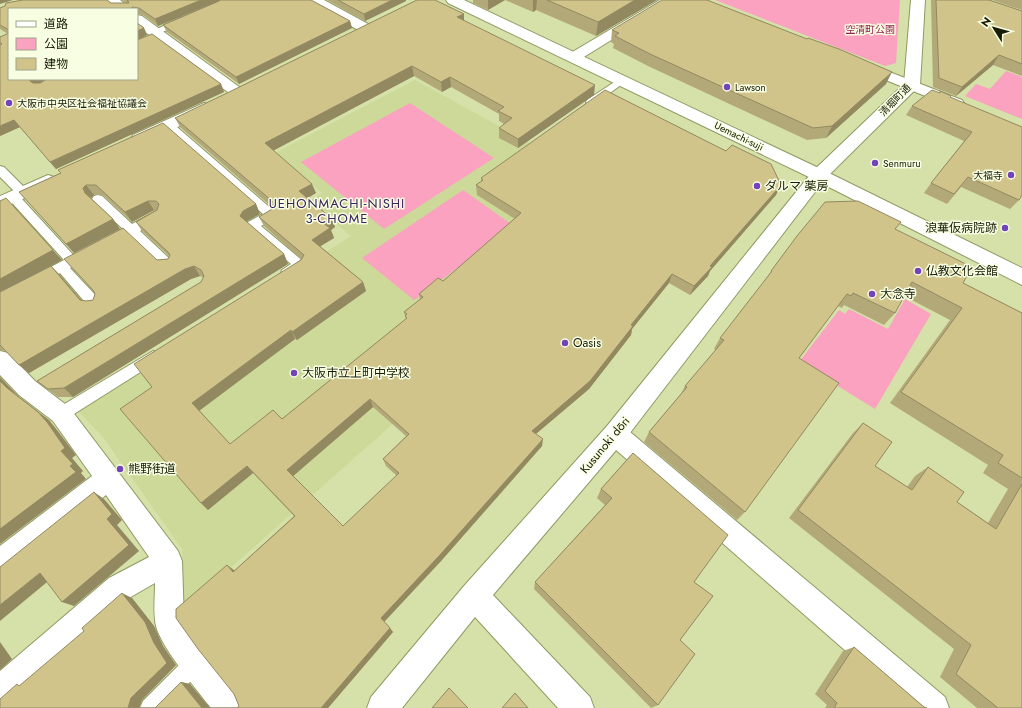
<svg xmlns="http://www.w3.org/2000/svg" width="1022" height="708" viewBox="0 0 1022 708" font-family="Jost,'Noto Sans JP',sans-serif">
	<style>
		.built { fill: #ccd998 }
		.green { fill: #faa2c0 }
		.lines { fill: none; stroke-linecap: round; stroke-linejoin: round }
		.service-casing { stroke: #8f9963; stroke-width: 2 }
		.minor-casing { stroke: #8f9963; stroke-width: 2 }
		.tertiary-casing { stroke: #8f9963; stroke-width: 2 }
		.primary-casing { stroke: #8f9963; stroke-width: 2 }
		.service { fill: #fff; fill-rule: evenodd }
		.minor { fill: #fff; fill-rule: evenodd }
		.tertiary { fill: #fff; fill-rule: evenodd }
		.primary { fill: #fff; fill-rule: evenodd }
		.wall { fill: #b3a978; fill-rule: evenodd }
		.shaded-wall { fill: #928961 }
		.building { fill: #d0c48b; stroke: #928961; fill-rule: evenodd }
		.poi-dot { fill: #7243bb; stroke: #f8fee2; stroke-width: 1.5 }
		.labels { text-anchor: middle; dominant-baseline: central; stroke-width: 3; stroke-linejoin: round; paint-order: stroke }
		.far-park-label { font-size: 10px; fill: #902154; stroke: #f8fee2 }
		.far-poi-label { font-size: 10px; fill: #181b06; stroke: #f8fee2; text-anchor: start }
		.far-street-label { font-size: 10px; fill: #181b06; stroke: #f8fee2 }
		.poi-label { font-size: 12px; fill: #181b06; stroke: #f8fee2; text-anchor: start }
		.street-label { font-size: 12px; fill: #181b06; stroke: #f8fee2 }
		.neighbourhood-label { font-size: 13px; letter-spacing: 1px; fill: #39235d; stroke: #f8fee2 }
	</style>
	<rect width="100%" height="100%" fill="#d5e1a8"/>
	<polygon class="built" points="415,80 651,210 493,335 183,610 182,549 103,437 78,411 351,236 309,202 322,193 275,153"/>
	<g class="green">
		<polygon points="715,0 900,0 896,63 885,66"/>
		<polygon points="1006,71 1022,77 1022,119 965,96 976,84 990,89"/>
		<polygon points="410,103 494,158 384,229 301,162"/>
		<polygon points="463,190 514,226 414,300 362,258"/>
		<polygon points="905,299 931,314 875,409 799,362 839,310 845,314 849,309 888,329"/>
	</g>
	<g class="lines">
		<defs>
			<g id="service">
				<polygon points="182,17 186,20 185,22 158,34 152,34 151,32"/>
				<polygon points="622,77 625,78 627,80 625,82 595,104 587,104 586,102 587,100"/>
				<path d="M173,126l4,1 98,85 2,3 -2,3 -14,8 43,36 2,3c-4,7 -16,14 -24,11l-1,-3 1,-3 9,-6 -45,-39 2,-3 15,-8 -94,-83 -1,-2z"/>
				<polygon points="0,166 4,167 27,190 29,193 27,196 19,196 0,177"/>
				<polygon points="98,195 102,196 132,224 151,214 159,214 161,217 159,220 140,231 173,262 175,265 173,268 165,268 130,236 114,244 106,244 104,241 106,238 123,229 94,202 92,199 94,196"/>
				<path d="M18,198l4,1 55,60 2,3 -2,3 -7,3 30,32 2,4 -2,4 -5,1 -5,-1 -30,-35c-8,4 -17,12 -26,9l-1,-3 1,-3 30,-16 -50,-55 -2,-3z"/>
				<polygon points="153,351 158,353 160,357 158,361 66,419 61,421 56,419 54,414 56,409"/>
				<polygon points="195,654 202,656 204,663 202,670 164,708 140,708 143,701 188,656"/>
			</g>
			<g id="minor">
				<polygon points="105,0 120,0 131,9 115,9"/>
				<polygon points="307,0 324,0 370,25 372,28 370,31 360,31 309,3"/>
				<polygon points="660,0 676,0 579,60 569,60 567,57 569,54"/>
				<polygon points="137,15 142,16 242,89 245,92 242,95 232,95 137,26"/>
				<polygon points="861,61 962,100 964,103 962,106 950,106 856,68 854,65 856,62"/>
				<polygon points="204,103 210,105 212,108 210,111 145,143 139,144 133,143 131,139 133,135"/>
				<polygon points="48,175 54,177 57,181 54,185 0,209 0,196"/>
				<path d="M0,351l8,2 27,28 34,26 109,144 4,10 2,61 21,31 36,44 4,11h-34c-14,-18 -50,-61 -55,-82 -3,-13 -1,-29 -1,-43l-26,15 -118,104 -11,4v-35l109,-93 40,-21 -43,-62 -96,78 -10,4v-31l92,-70 -39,-55 -34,-26 -19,-20z"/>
				<polygon points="615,423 623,426 945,697 949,708 911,708 607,442 603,434 607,426"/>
			</g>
			<polygon id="tertiary" points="911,0 925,0 920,85 917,88 825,179 623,442 493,595 590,697 594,708 558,708 475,617 402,708 367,708 371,697 464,586 607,426 813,171 904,84"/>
			<polygon id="primary" points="446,0 464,0 825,171 1022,268 1022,285 813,179 448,3"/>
		</defs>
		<use href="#service" class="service-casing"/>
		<use href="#minor" class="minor-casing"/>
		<use href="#tertiary" class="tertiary-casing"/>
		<use href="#primary" class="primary-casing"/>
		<use href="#service" class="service"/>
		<use href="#minor" class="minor"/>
		<use href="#tertiary" class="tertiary"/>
		<use href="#primary" class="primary"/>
	</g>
	<g class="wall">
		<polygon points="23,0 107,0 111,3 126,3 122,0 311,0 350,21 352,28 239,84 167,32 163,25 219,1 158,26 143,15 137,14 137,9 9,9 9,79 137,79 137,23 144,28 147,35 140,39 152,34 221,84 224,92 56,169 20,127 0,136 0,37 8,34 0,29 0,8 5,6 6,3"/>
		<polygon points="327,0 406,0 406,1 365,21"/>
		<polygon points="473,0 505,0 488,10 473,3"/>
		<polygon points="505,0 657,0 596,36 536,10 533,12"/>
		<polygon points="931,0 989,0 1022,11 1022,76 993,65 956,96 933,87"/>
		<polygon points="992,0 1022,0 1022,10"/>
		<path d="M464,14v7l130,74 -76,53 -19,-10v-10l5,-4 -5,-3v-7l-48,-27 -9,5 -28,-16 -141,74 43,43 -9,5 24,20 4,9 -4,3 3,8 -14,8 43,36 3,9 -69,49 -2,-1 -96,71 31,34 52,-25 124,-100 -2,-7 16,-12 -1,-6 24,-13 72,-62 -38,-24 -1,-10 5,-3v-4l295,17 -66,76 -2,5 -18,19 -21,-12 -37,46 -1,6 -42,54 -53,45 6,12 -101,115 -57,61 9,10 -65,76h-328l21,-23 111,-87 22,28 9,20 13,19 -34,35 -2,8h15l26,-26 9,2 20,24h27l2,-2 -5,-136h1l59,-54 -41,-43 -45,37 -7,-7 -49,-116 149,-128 -37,-33 -5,-9 13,-8 1,-1 -93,-81 -5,-9zM373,407l33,29 -23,23 3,7 11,10 -54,50 -50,-50z"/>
		<polygon points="612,30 886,84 826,138 807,140 648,66 613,48 614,44 611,42"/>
		<polygon points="940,91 950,97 1019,200 1010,209 961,187 947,204 924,193 931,183 964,141 906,115 912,106 939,93"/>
		<polygon points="60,173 256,204 260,214 247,221 247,222 284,254 288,264 73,397 58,397 37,381 201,282 204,278 200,276 191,279 29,373 19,365 6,351 0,350 0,201 62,260 47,268 51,266 81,300 86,301 93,300 95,294 94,291 64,259 157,260 168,259 169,256 142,231 136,222 155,210 132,222 103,195 94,195 91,198 113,219 120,229 74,253 19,192"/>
		<polygon points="895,230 963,283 1022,313 1022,708 977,708 940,677 954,649 789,518 853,433 863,423 875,466 907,487 915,476 928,467 957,502 988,523 1008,489 983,473 988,465 890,403 950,320 904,296 895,313 884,325 844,305 842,308 838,306 799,358 745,512 737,520 644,442 649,432 681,394 685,386 716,350 714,349 720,338 766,280 771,271"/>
		<polygon points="633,453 694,582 680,640 658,705 651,708 534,589 535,582 605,505 597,498 601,489"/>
		<polygon points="854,647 924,707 927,708 825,708 827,705 815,694 843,651"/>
	</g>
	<g class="shaded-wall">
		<polygon points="0,0 13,0 0,4"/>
		<polygon points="201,0 219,0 219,1 158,26 155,19"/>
		<polygon points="392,0 406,0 406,1 365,21 364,14"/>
		<polygon points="488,0 505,0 488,10"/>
		<polygon points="533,0 537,0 536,10 533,12"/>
		<polygon points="635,0 657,0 596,36 598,22"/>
		<polygon points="464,14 464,23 457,17"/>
		<polygon points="350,21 352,28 239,84 236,77"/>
		<polygon points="144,28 147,35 137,40 137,31"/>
		<polygon points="999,55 993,65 956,96 962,87"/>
		<polygon points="412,66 414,76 269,153 265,143"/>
		<polygon points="892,72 886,84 826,138 832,126"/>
		<polygon points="450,77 451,87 442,92 441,82"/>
		<polygon points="30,79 47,79 35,86 30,81"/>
		<polygon points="221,84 224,92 56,169 50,162"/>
		<polygon points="595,85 594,95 518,148 518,139"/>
		<polygon points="14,120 20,127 0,136 0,126"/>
		<polygon points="312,184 316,193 303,201 299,191"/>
		<polygon points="86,185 94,195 91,198 85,193 83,188"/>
		<polygon points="781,185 776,195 710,271 708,276 690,295 694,286 710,266"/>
		<polygon points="148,201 154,210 132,222 125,212"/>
		<polygon points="256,204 260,214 247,221 245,226 240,216 243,211"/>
		<polygon points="331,218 335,227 331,230 334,238 316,249 312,240 323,223"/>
		<polygon points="113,219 120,229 74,253 66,244"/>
		<polygon points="53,250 62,260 0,293 0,279"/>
		<polygon points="284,254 288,264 73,397 64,388"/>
		<polygon points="51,266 60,275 89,309 80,300"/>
		<polygon points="194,266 200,276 191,279 29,373 19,365 185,269"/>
		<polygon points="672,274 669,283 632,329 631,335 589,389 531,438 532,431 631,325"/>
		<polygon points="363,282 366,291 297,340 292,332"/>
		<polygon points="291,330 295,339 199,411 192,403"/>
		<polygon points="0,377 18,396 49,420 57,430 76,455 72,458 83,471 81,473 86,479 0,544 0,529 70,466 7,388 0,381"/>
		<polygon points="370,399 373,407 292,477 287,470"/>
		<polygon points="543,439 542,446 441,561 384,622 381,618"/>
		<polygon points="247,466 253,473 208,510 201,503"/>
		<polygon points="94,492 104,499 122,520 117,525 139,551 74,606 62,602 107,519"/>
		<polygon points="227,565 234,570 240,577 233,572"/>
		<polygon points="40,573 52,578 0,621 0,605"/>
		<polygon points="122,593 132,598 154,626 163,646 176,665 142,700 139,708 128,708"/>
		<polygon points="390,628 393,632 328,708 321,708"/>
		<polygon points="0,642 12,659 0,670"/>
		<polygon points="181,682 190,684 210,708 202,708"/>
	</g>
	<g class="building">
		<polygon points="23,0 107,0 111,3 129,3 128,1 127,0 201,0 155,19 139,8 132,7 132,9 9,9 9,30 0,25 0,8 5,6 6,3"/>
		<polygon points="220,0 311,0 350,21 236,77 163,25 219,1"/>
		<polygon points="338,0 392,0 364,14"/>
		<path d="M417,0h18l29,14 -7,3 138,68 -77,54 -19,-11 13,-10 -14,-7 6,-4 -54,-30 -9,5 -29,-16 -147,77 47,41 -13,7 32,27 -8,5 7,5 -18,12 51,42 -71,50 -1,-2 -99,73 38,41 43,-34 9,9 125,-101 -2,-2 2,-2 -3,-2 19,-15 -4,-3 19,-16 5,3 78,-68 -45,-28 7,-5 -2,-2 124,-88 121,61 6,-6 39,19 10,21 -71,81 2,1 -18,19 -22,-12 -41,51 2,1 -43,55 -58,50 11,8 -104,117 -58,62 9,10 -69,80h-321v-9l17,-15 2,2 65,-55 -2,-3 40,-35 23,29 9,21 13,20 -36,35 -3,10h27l26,-26 21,26h35l2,-2 -5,-12 -36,-45 -22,-31v-9l51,-44 6,7 62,-56 -48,-50 -46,37 -81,-94 32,-22 -18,-23 167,-104 3,-5 -45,-38 13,-8 2,-5 -2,-3 -97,-83 48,-23zM370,399l39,35 -26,25 16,14 -56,53 -56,-56z"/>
		<polygon points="547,0 635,0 598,22"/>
		<polygon points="662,0 707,0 807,39 808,38 839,49 892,72 832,126 813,128 650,54 615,36 619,33 612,30"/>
		<polygon points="936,0 989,0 1022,11 1022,64 999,55 962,87 939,78"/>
		<polygon points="137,23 144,28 137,31"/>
		<polygon points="9,33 9,79 30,79 30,81 33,83 40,83 47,79 137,79 137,40 152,34 221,84 50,162 14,120 0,126 0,45 2,44 0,42 0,37"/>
		<polygon points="932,90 940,93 940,91 951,96 950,97 1022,127 1022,195 1019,200 968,177 954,194 931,183 972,132 912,106"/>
		<polygon points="163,123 256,204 243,211 240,216 284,254 64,388 48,389 37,381 201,282 204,276 201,270 194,266 185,269 19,365 0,345 0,292 51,266 80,300 86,301 93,300 95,294 93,290 64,259 123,228 157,260 168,259 170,255 168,252 136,222 157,210 159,204 156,201 148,201 125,212 96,185 86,185 83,188 85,193 113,219 66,244 19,192 61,173 58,170"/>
		<polygon points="6,198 53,250 0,279 0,201"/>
		<polygon points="858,201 901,222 895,229 972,267 963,283 1022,313 1022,478 998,463 1003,455 901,392 962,308 912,282 895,313 853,293 851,296 847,294 799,358 839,383 745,512 649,432 687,387 685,386 724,340 720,338 772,271 771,271 797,236 825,202"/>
		<polygon points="0,381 7,388 38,412 47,422 65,448 61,451 73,464 70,466 76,472 0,529"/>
		<polygon points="863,423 892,442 875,466 912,490 928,467 964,492 957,502 996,529 1022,484 1022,708 998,708 956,674 971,645 798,510"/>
		<polygon points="633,453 728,535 694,582 713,596 680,640 695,654 658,705 535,582 612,498 601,489"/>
		<polygon points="94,492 112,514 107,519 129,545 62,602 40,573 0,605 0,567"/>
		<polygon points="854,647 924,707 927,708 834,708 837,703 825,691"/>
		<polygon points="449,688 468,708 432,708"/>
		<polygon points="515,693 528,708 502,708"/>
	</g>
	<g class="poi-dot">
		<circle cx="727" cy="87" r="4"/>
		<circle cx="9" cy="103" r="4"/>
		<circle cx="875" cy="163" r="4"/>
		<circle cx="1011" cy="175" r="4"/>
		<circle cx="757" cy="186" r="4"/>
		<circle cx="1005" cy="228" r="4"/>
		<circle cx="918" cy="271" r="4"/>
		<circle cx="872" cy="294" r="4"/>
		<circle cx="565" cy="343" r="4"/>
		<circle cx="294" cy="373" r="4"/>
		<circle cx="120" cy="469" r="4"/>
	</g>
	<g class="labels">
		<g class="far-park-label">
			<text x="870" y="29">空清町公園</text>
		</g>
		<g class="far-poi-label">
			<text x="735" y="87">Lawson</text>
			<text x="17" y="103">大阪市中央区社会福祉協議会</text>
			<text x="883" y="163">Senmuru</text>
			<text x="1003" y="175" text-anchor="end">大福寺</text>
		</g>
		<g class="far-street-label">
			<text transform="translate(895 100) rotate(-46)">清堀町通</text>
			<text transform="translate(739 136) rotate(26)">Uemachi-suji</text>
		</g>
		<g class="poi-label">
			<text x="765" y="186">ダルマ 薬房</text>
			<text x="997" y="228" text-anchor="end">浪華仮病院跡</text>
			<text x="926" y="271">仏教文化会館</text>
			<text x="880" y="294">大念寺</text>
			<text x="573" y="343">Oasis</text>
			<text x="302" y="373">大阪市立上町中学校</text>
			<text x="128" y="469">熊野街道</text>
		</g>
		<g class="street-label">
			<text transform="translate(605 445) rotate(-50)">Kusunoki dōri</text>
		</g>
		<g class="neighbourhood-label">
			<text x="337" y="203">UEHONMACHI-NISHI<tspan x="337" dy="15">3-CHOME</tspan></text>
		</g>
	</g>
	<rect x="8" y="8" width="130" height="72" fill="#f8fee2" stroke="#9ea38a"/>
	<rect x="16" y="21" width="20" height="6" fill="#ffffff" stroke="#9ea38a"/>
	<text x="44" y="28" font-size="12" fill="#181b06">道路</text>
	<rect x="16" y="38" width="20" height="12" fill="#faa2c0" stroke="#9ea38a"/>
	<text x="44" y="48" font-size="12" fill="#181b06">公園</text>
	<rect x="16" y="58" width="20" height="12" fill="#d0c48b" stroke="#9ea38a"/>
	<text x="44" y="68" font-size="12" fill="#181b06">建物</text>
	<g transform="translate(994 28) rotate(307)" stroke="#f8fee2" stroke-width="3" paint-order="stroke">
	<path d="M0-3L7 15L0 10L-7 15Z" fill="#181b06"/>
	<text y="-6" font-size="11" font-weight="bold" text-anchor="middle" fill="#181b06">N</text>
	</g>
</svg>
